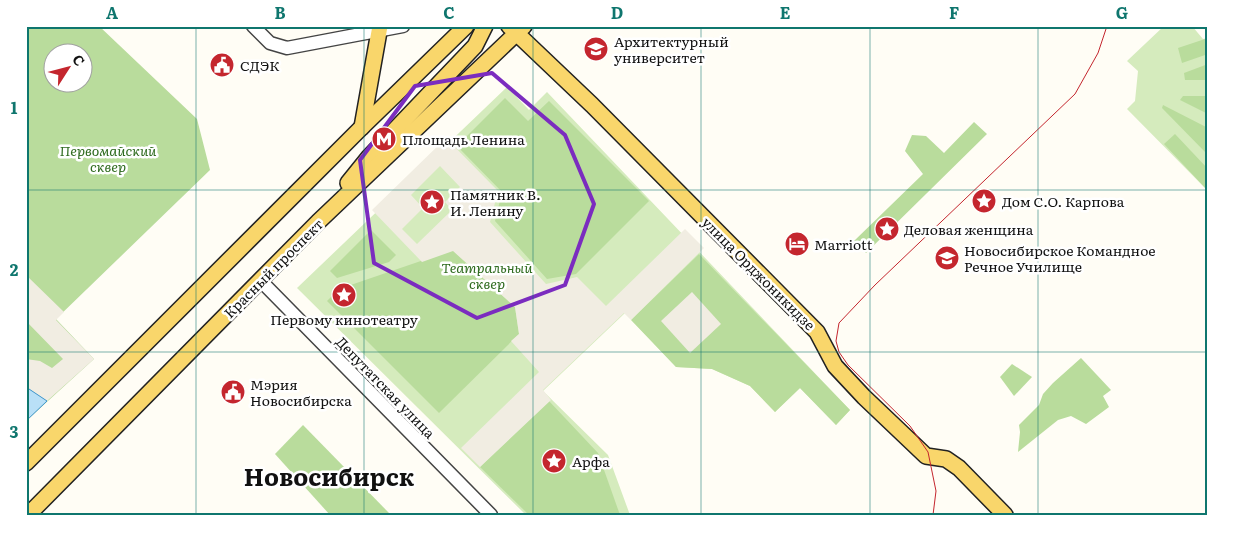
<svg xmlns="http://www.w3.org/2000/svg" width="1234" height="541" viewBox="0 0 1234 541" font-family="Literata,serif">
	<style>
		.green { fill: #d5ebbd }
		.forest { fill: #b9dc9c; fill-rule: evenodd }
		.plaza { fill: #f1ede2; fill-rule: evenodd }
		.water { fill: #b9e0f7; stroke: #3f96cf }
		.lines { fill: none; stroke-linecap: round; stroke-linejoin: round }
		.minor-casing { stroke: #444; stroke-width: 15 }
		.major-casing { stroke: #222; stroke-width: 18 }
		.minor { stroke: #fff; stroke-width: 12 }
		.major { stroke: #f9d66b; stroke-width: 15 }
		.tram { stroke: #c4262e; stroke-width: 1 }
		.marked { fill: none; stroke: #7b2cbf; stroke-width: 4; stroke-linejoin: round }
		.grid { fill: none; stroke: #0f766e; stroke-width: 1; stroke-opacity: 0.55 }
		.labels { text-anchor: middle; dominant-baseline: central; stroke-width: 5; stroke-linejoin: round; paint-order: stroke }
		.poi-label { font-size: 14px; fill: #111; stroke: #fff; text-anchor: start }
		.park-label { font-size: 14px; font-style: italic; fill: #2f6b1f; stroke: #fff }
		.street-label { font-size: 14px; fill: #111; stroke: #fff }
		.town-label { font-size: 24px; font-weight: bold; fill: #111; stroke: #fff }
		.neatline { fill: none; stroke: #0f766e; stroke-width: 2 }
		.grid-label { font-size: 16px; text-anchor: middle; font-weight: bold; fill: #0f766e }
	</style>
	<rect width="100%" height="100%" fill="#fffdf5"/>
	<g class="green">
		<polygon points="1164,26 1192,26 1203,39 1208,38 1208,191 1127,109 1135,101 1138,71 1127,61"/>
		<polygon points="507,87 529,110 547,92 850,410 836,425 800,388 775,412 750,386 712,369 676,367 625,313 543,391 608,455 630,515 526,515 297,288"/>
	</g>
	<g class="forest">
		<path d="M26,26h73l98,93 13,51 -154,149 38,40 -68,62zM52,52h30v30h-30z"/>
		<polygon points="1208,38 1208,54 1182,63 1178,48"/>
		<polygon points="1208,64 1208,80 1185,80 1184,73"/>
		<polygon points="1183,96 1208,96 1208,114 1180,100"/>
		<polygon points="505,98 528,121 549,101 649,201 576,274 547,279 495,221 502,192 457,146"/>
		<polygon points="1163,105 1208,128 1208,155 1162,108"/>
		<polygon points="974,122 987,134 866,253 854,241 923,174 905,151 912,135 926,136 944,153"/>
		<polygon points="1175,134 1208,169 1208,191 1164,144"/>
		<polygon points="371,230 396,255 389,262 337,278 330,271"/>
		<polygon points="453,250 515,307 519,334 439,413 327,301 339,289"/>
		<polygon points="699,254 850,410 836,425 800,388 775,412 750,386 712,369 676,367 631,320"/>
		<polygon points="1081,358 1111,390 1103,396 1109,407 1086,424 1071,416 1058,420 1018,452 1020,432 1019,425 1039,405 1043,394 1053,383"/>
		<polygon points="1012,364 1032,377 1014,396 1000,377"/>
		<polygon points="549,401 598,453 620,515 529,515 480,467"/>
		<polygon points="303,425 389,513 384,515 330,515 275,454"/>
	</g>
	<g class="plaza">
		<path d="M446,138l52,53 -8,31 56,62 31,-7 29,29 79,-77 19,19 -73,72 -7,-7 -81,77 8,10 -71,67 -19,-19 78,-76 -28,-31 8,-7 -4,-27 -62,-56 -31,11 -50,-52zM440,166l20,21 -15,15 7,8 -35,34 -15,-15 21,-21 -12,-13z"/>
		<polygon points="26,275 64,312 56,320 94,359 47,401 26,387 26,359 40,361 52,368 63,359 26,321"/>
		<polygon points="692,292 721,324 690,353 661,321"/>
	</g>
	<polygon class="water" points="26,387 47,401 26,421"/>
	<g class="lines">
		<defs>
			<g id="minor">
				<polyline points="253,26 270,43 287,48 403,26"/>
				<polyline points="260,280 491,515"/>
			</g>
			<g id="major">
				<polyline points="509,26 592,105 817,332 835,366 864,397 926,456 946,459 959,468 1005,515"/>
				<polyline points="362,127 380,26"/>
				<polyline points="348,183 369,157 475,46 485,26"/>
				<polyline points="26,463 362,127 466,26"/>
				<polyline points="28,515 318,222 524,26"/>
			</g>
		</defs>
		<use href="#minor" class="minor-casing"/>
		<use href="#major" class="major-casing"/>
		<use href="#minor" class="minor"/>
		<use href="#major" class="major"/>
		<polyline class="tram" points="933,515 936,491 928,452 910,426 848,365 839,352 836,341 839,323 875,285 1075,94 1098,53 1107,26"/>
	</g>
	<path class="marked" d="M492,73l73,62 29,69 -29,81 -88,33 -103,-55 -14,-103 55,-74z"/>
	<path class="grid" d="M196,26v489M364,26v489M533,26v489M701,26v489M870,26v489M1038,26v489M26,190h1182M26,352h1182"/>
	<defs>
		<symbol id="university-disc" viewBox="-11 -11 22 22"><circle r="9.5" fill="#c4262e" stroke="#fff"/><path d="M0-5L7-2L0 1L-7-2ZM-4 1L0 2.5L4 1V4Q0 6-4 4Z" fill="#fff"/></symbol>
		<symbol id="civic-disc" viewBox="-11 -11 22 22"><circle r="9.5" fill="#c4262e" stroke="#fff"/><path d="M-.6-6.5H3V-4.5H.6V-3L4-1V1h2V6H-6V1h2V-1L-.6-3ZM-1.2 2.5V6h2.4V2.5Z" fill="#fff"/></symbol>
		<symbol id="metro-disc" viewBox="-11 -11 22 22"><circle r="9.5" fill="#c4262e" stroke="#fff"/><path d="M-5.5 5V-5H-3L0 0L3-5H5.5V5H3V-.5L0 4L-3-.5V5Z" fill="#fff"/></symbol>
		<symbol id="sight-disc" viewBox="-11 -11 22 22"><circle r="9.5" fill="#c4262e" stroke="#fff"/><path d="M0-6L1.8-2.2L6-1.7L2.9 1.2L3.7 5.4L0 3.3L-3.7 5.4L-2.9 1.2L-6-1.7L-1.8-2.2Z" fill="#fff"/></symbol>
		<symbol id="hotel-disc" viewBox="-11 -11 22 22"><circle r="9.5" fill="#c4262e" stroke="#fff"/><path d="M-6-4.5h1.5V1H6V5H4.5V3h-9V5H-6ZM-4 0a1.8 1.8 0 1 1 3.6 0ZM.5 0V-2.5h3Q6-2.5 6 0Z" fill="#fff"/></symbol>
		<symbol id="school-disc" viewBox="-11 -11 22 22"><circle r="9.5" fill="#c4262e" stroke="#fff"/><path d="M0-5L7-2L0 1L-7-2ZM-4 1L0 2.5L4 1V4Q0 6-4 4Z" fill="#fff"/></symbol>
	</defs>
	<g fill-rule="evenodd">
		<use href="#university-disc" x="582" y="35" width="28" height="28"/>
		<use href="#civic-disc" x="208" y="51" width="28" height="28"/>
		<use href="#metro-disc" x="370" y="125" width="28" height="28"/>
		<use href="#sight-disc" x="970" y="187" width="28" height="28"/>
		<use href="#sight-disc" x="418" y="188" width="28" height="28"/>
		<use href="#sight-disc" x="873" y="215" width="28" height="28"/>
		<use href="#hotel-disc" x="783" y="230" width="28" height="28"/>
		<use href="#school-disc" x="933" y="244" width="28" height="28"/>
		<use href="#sight-disc" x="330" y="281" width="28" height="28"/>
		<use href="#civic-disc" x="219" y="378" width="28" height="28"/>
		<use href="#sight-disc" x="540" y="447" width="28" height="28"/>
	</g>
	<g class="labels">
		<g class="poi-label">
			<text x="614" y="41">Архитектурный<tspan x="614" dy="16">университет</tspan></text>
			<text x="240" y="65">СДЭК</text>
			<text x="402" y="139">Площадь Ленина</text>
			<text x="450" y="194">Памятник В.<tspan x="450" dy="16">И. Ленину</tspan></text>
			<text x="1002" y="201">Дом С.О. Карпова</text>
			<text x="904" y="229">Деловая женщина</text>
			<text x="814" y="244">Marriott</text>
			<text x="964" y="250">Новосибирское Командное<tspan x="964" dy="16">Речное Училище</tspan></text>
			<text x="344" y="319" text-anchor="middle">Первому кинотеатру</text>
			<text x="250" y="384">Мэрия<tspan x="250" dy="16">Новосибирска</tspan></text>
			<text x="572" y="461">Арфа</text>
		</g>
		<g class="park-label">
			<text x="108" y="150">Первомайский<tspan x="108" dy="16">сквер</tspan></text>
			<text x="487" y="267">Театральный<tspan x="487" dy="16">сквер</tspan></text>
		</g>
		<g class="street-label">
			<text transform="translate(273 268) rotate(-45)">Красный проспект</text>
			<text transform="translate(759 273) rotate(45)">улица Орджоникидзе</text>
			<text transform="translate(386 387) rotate(46)">Депутатская улица</text>
		</g>
		<g class="town-label">
			<text x="329" y="475">Новосибирск</text>
		</g>
	</g>
	<rect width="1234" height="541" fill="none" stroke="#ffffff" stroke-width="55"/>
	<g transform="translate(68 68) rotate(54)"><circle r="24" fill="#ffffff" stroke="#a0a0a0"/>
	<path d="M0-4L9 19L0 12L-9 19Z" fill="#c4262e"/>
	<text y="-8" font-size="14" font-weight="bold" text-anchor="middle" fill="#111111">С</text>
	</g>
	<rect x="28" y="28" width="1178" height="486" class="neatline"/>
	<g class="grid-label">
		<text x="112" y="19">A</text>
		<text x="280" y="19">B</text>
		<text x="449" y="19">C</text>
		<text x="617" y="19">D</text>
		<text x="785" y="19">E</text>
		<text x="954" y="19">F</text>
		<text x="1122" y="19">G</text>
		<text x="14" y="114">1</text>
		<text x="14" y="276">2</text>
		<text x="14" y="438">3</text>
	</g>
</svg>
